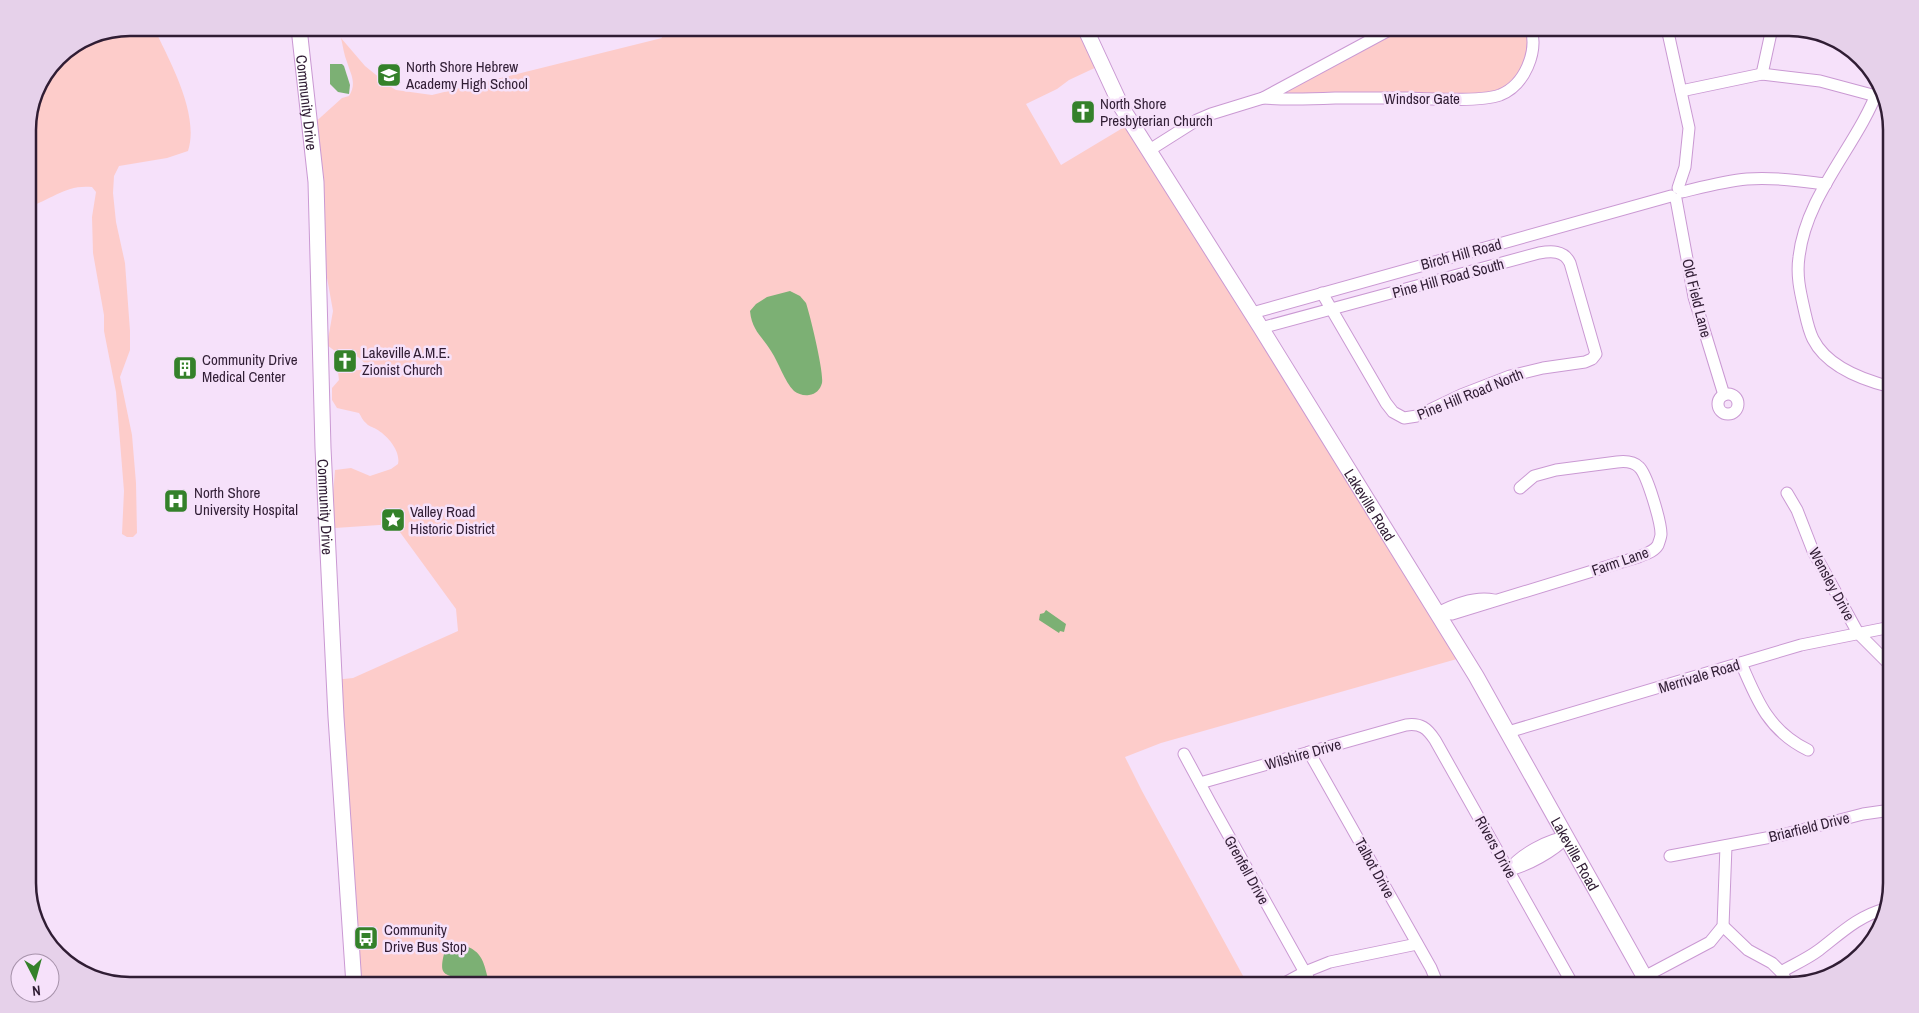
<svg xmlns="http://www.w3.org/2000/svg" width="1919" height="1013" viewBox="0 0 1919 1013" font-family="'Archivo Narrow',sans-serif">
	<style>
		.green { fill: #fdccca }
		.water { fill: #7cb074 }
		.lines { fill: none; stroke-linecap: round; stroke-linejoin: round }
		.minor-casing { stroke: #ca99d3; stroke-width: 13 }
		.major-casing { stroke: #ca99d3; stroke-width: 17 }
		.minor { stroke: #fff; stroke-width: 11 }
		.major { stroke: #fff; stroke-width: 15 }
		.labels { text-anchor: middle; dominant-baseline: central; stroke-width: 5; stroke-linejoin: round; paint-order: stroke }
		.poi-label { font-size: 15px; fill: #301d34; stroke: #f6e1fa; text-anchor: start }
		.street-label { font-size: 15px; fill: #301d34; stroke: #f6e1fa }
		.rim { fill: none; stroke: #301d34; stroke-width: 2.5 }
	</style>
	<rect width="100%" height="100%" fill="#f6e1fa"/>
	<g class="green">
		<path d="M130,28h24c15,32 46,86 34,123l-21,7 -48,8 -5,10 -1,17 3,29 9,41 5,68v19l-10,27 12,58 4,48 1,50 -4,4h-6l-5,-3 2,-43 -8,-99 -12,-61v-16l-11,-62 -1,-36 4,-25 -4,-5c-26,-3 -41,13 -64,20v-83l7,-33 23,-34 33,-22z"/>
		<path d="M660,28h425l16,37 -32,15 -12,9 -31,15 35,61 70,-42 333,534 -303,86 -36,14 17,34 106,194h-894l-20,-305 19,-2 105,-47 -2,-22 -62,-85 -59,4 -3,-21 3,-37 16,-2 19,8 21,-7 7,-5c3,-13 -11,-29 -22,-35 -3,-2 -8,-3 -10,-6 -3,-2 -5,-7 -7,-10l-22,-5 -5,-8v-12l7,-8 -1,-8 32,-3c-10,-11 -15,-18 -30,-14l-13,-10 6,-34 -14,-78 -8,-107 31,-28 7,-2c8,-13 2,-21 -2,-34 -3,-7 -4,-16 -6,-24l24,28 26,21 5,3 36,5 230,-57z"/>
		<polygon points="1393,28 1531,28 1530,60 1500,95 1263,98"/>
	</g>
	<g class="water">
		<polygon points="330,64 342,64 344,66 350,85 349,94 338,92 330,84"/>
		<path d="M790,291l10,5 6,7c4,12 18,69 16,80 -2,7 -6,11 -13,12 -5,1 -11,-1 -15,-4 -10,-10 -15,-28 -23,-40 -9,-15 -19,-20 -21,-40l6,-7 11,-7z"/>
		<polygon points="1046,610 1066,624 1064,632 1060,631 1059,633 1039,620 1040,614 1044,613"/>
		<path d="M461,944c24,8 22,19 29,41h-27c-13,-16 -27,-2 -18,-35z"/>
	</g>
	<g class="lines">
		<defs>
			<g id="minor">
				<path d="M1393,28l-130,70c24,2 48,1 73,0 24,0 48,0 72,0 22,1 73,4 92,-3 25,-10 38,-43 31,-67"/>
				<polyline points="1667,28 1689,128 1685,167 1678,188"/>
				<polyline points="1762,74 1772,28"/>
				<path d="M1879,87c-21,58 -73,107 -80,170 -3,20 2,38 6,56 2,9 4,18 8,26 14,28 50,41 78,48"/>
				<polyline points="1681,91 1762,74 1820,81 1876,96"/>
				<polyline points="1148,151 1197,120 1211,114 1263,98"/>
				<path d="M1682,192c21,-5 43,-11 65,-13 27,-2 53,2 79,5"/>
				<polyline points="1676,199 1694,297 1724,395"/>
				<polyline points="1252,313 1671,196"/>
				<path d="M1261,328c93,-25 185,-50 278,-75 12,-2 25,-3 31,10l26,91 -4,5 -7,3 -42,6 -33,8 -49,19 -44,21 -13,2 -11,-6 -7,-9 -64,-110"/>
				<circle cx="1728" cy="404" r="10"/>
				<polyline points="1787,493 1797,510 1813,551 1858,633 1891,666"/>
				<path d="M1494,600c-19,-4 -39,4 -56,13l14,1 186,-57c7,-3 16,-5 20,-12 1,-3 3,-8 3,-11 0,-12 -14,-60 -22,-67 -6,-6 -14,-6 -22,-5l-61,8 -22,6 -14,12"/>
				<path d="M1741,663c16,38 28,68 67,87"/>
				<polyline points="1508,732 1801,645 1891,627"/>
				<polyline points="1309,752 1431,968 1438,985"/>
				<polyline points="1184,754 1211,804 1312,985"/>
				<path d="M1200,783l206,-58c15,-2 21,3 29,15l138,245"/>
				<path d="M1567,837c-13,14 -40,29 -58,33 10,-15 40,-31 58,-33z"/>
				<polyline points="1670,856 1782,835 1863,814 1891,810"/>
				<polyline points="1723,926 1748,950 1772,963 1781,972 1789,985"/>
				<path d="M1781,972c12,-7 26,-13 38,-22 21,-16 39,-34 66,-41"/>
				<polyline points="1644,977 1710,942 1723,926 1726,846"/>
				<polyline points="1281,985 1305,972 1330,962 1417,944"/>
			</g>
			<g id="major">
				<path id="s1" d="M299,28l17,154 7,266 13,269 18,268"/>
				<path id="s2" d="M1085,28l37,80 139,220 215,348 173,309"/>
			</g>
		</defs>
		<use href="#minor" class="minor-casing"/>
		<use href="#major" class="major-casing"/>
		<use href="#minor" class="minor"/>
		<use href="#major" class="major"/>
	</g>
	<defs>
		<symbol id="school-square" viewBox="-11 -11 22 22"><rect x="-9" y="-9" width="18" height="18" rx="4" fill="#34812a" stroke="#f6e1fa"/><path d="M0-5L7-2L0 1L-7-2ZM-4 1L0 2.5L4 1V4Q0 6-4 4Z" fill="#fff"/></symbol>
		<symbol id="church-square" viewBox="-11 -11 22 22"><rect x="-9" y="-9" width="18" height="18" rx="4" fill="#34812a" stroke="#f6e1fa"/><path d="M-1.2-6h2.4v3.5h3.3v2.4h-3.3V6h-2.4V-.1h-3.3v-2.4h3.3Z" fill="#fff"/></symbol>
		<symbol id="building-square" viewBox="-11 -11 22 22"><rect x="-9" y="-9" width="18" height="18" rx="4" fill="#34812a" stroke="#f6e1fa"/><path d="M-4-6H4V6H1V3H-1V6H-4ZM-2.5-4.3h1.7v1.8h-1.7ZM.8-4.3h1.7v1.8H.8ZM-2.5-1h1.7V.8h-1.7ZM.8-1h1.7V.8H.8Z" fill="#fff"/></symbol>
		<symbol id="hospital-square" viewBox="-11 -11 22 22"><rect x="-9" y="-9" width="18" height="18" rx="4" fill="#34812a" stroke="#f6e1fa"/><path d="M-5-5h3v3.5h4V-5h3V5h-3V1.5h-4V5h-3Z" fill="#fff"/></symbol>
		<symbol id="sight-square" viewBox="-11 -11 22 22"><rect x="-9" y="-9" width="18" height="18" rx="4" fill="#34812a" stroke="#f6e1fa"/><path d="M0-6L1.8-2.2L6-1.7L2.9 1.2L3.7 5.4L0 3.3L-3.7 5.4L-2.9 1.2L-6-1.7L-1.8-2.2Z" fill="#fff"/></symbol>
		<symbol id="bus-square" viewBox="-11 -11 22 22"><rect x="-9" y="-9" width="18" height="18" rx="4" fill="#34812a" stroke="#f6e1fa"/><path d="M-5-6H5V4H4V6H2V4H-2V6H-4V4H-5ZM-3.5-4V0h7V-4ZM-3.5 1.2v1.5H-2V1.2ZM2 1.2v1.5H3.5V1.2Z" fill="#fff"/></symbol>
	</defs>
	<g fill-rule="evenodd">
		<use href="#school-square" x="375" y="61" width="28" height="28"/>
		<use href="#church-square" x="1069" y="98" width="28" height="28"/>
		<use href="#church-square" x="331" y="347" width="28" height="28"/>
		<use href="#building-square" x="171" y="354" width="28" height="28"/>
		<use href="#hospital-square" x="162" y="487" width="28" height="28"/>
		<use href="#sight-square" x="379" y="506" width="28" height="28"/>
		<use href="#bus-square" x="352" y="924" width="28" height="28"/>
	</g>
	<g class="labels">
		<g class="poi-label">
			<text x="406" y="66">North Shore Hebrew<tspan x="406" dy="17">Academy High School</tspan></text>
			<text x="1100" y="103">North Shore<tspan x="1100" dy="17">Presbyterian Church</tspan></text>
			<text x="362" y="352">Lakeville A.M.E.<tspan x="362" dy="17">Zionist Church</tspan></text>
			<text x="202" y="359">Community Drive<tspan x="202" dy="17">Medical Center</tspan></text>
			<text x="194" y="492">North Shore<tspan x="194" dy="17">University Hospital</tspan></text>
			<text x="410" y="511">Valley Road<tspan x="410" dy="17">Historic District</tspan></text>
			<text x="384" y="929">Community<tspan x="384" dy="17">Drive Bus Stop</tspan></text>
		</g>
		<g class="street-label">
			<text x="1422" y="98">Windsor Gate</text>
			<text stroke="none"><textPath href="#s1" startOffset="75">Community Drive</textPath></text>
			<text transform="translate(1461 254) rotate(-15)">Birch Hill Road</text>
			<text transform="translate(1448 278) rotate(-15)">Pine Hill Road South</text>
			<text transform="translate(1697 298) rotate(76)">Old Field Lane</text>
			<text transform="translate(1470 394) rotate(-22)">Pine Hill Road North</text>
			<text stroke="none"><textPath href="#s2" startOffset="556">Lakeville Road</textPath></text>
			<text stroke="none"><textPath href="#s1" startOffset="480">Community Drive</textPath></text>
			<text transform="translate(1620 561) rotate(-19)">Farm Lane</text>
			<text transform="translate(1832 584) rotate(62)">Wensley Drive</text>
			<text transform="translate(1699 676) rotate(-17)">Merrivale Road</text>
			<text transform="translate(1303 754) rotate(-16)">Wilshire Drive</text>
			<text transform="translate(1809 827) rotate(-14)">Briarfield Drive</text>
			<text transform="translate(1496 847) rotate(61)">Rivers Drive</text>
			<text stroke="none"><textPath href="#s2" startOffset="961">Lakeville Road</textPath></text>
			<text transform="translate(1375 868) rotate(61)">Talbot Drive</text>
			<text transform="translate(1247 870) rotate(61)">Grenfell Drive</text>
		</g>
	</g>
	<path d="M0 0H1919V1013H0ZM130 36H1789A94 94 0 0 1 1883 130V883A94 94 0 0 1 1789 977H130A94 94 0 0 1 36 883V130A94 94 0 0 1 130 36Z" fill="#e6d1ea" fill-rule="evenodd"/>
	<path class="rim" d="M130 36H1789A94 94 0 0 1 1883 130V883A94 94 0 0 1 1789 977H130A94 94 0 0 1 36 883V130A94 94 0 0 1 130 36Z"/>
	<g transform="translate(35 978) rotate(174)"><circle r="24" fill="#f6e1fa" stroke="#a793ab"/>
	<path d="M0-4L9 19L0 12L-9 19Z" fill="#34812a"/>
	<text y="-8" font-size="14" font-weight="bold" text-anchor="middle" fill="#301d34">N</text>
	</g>
</svg>
